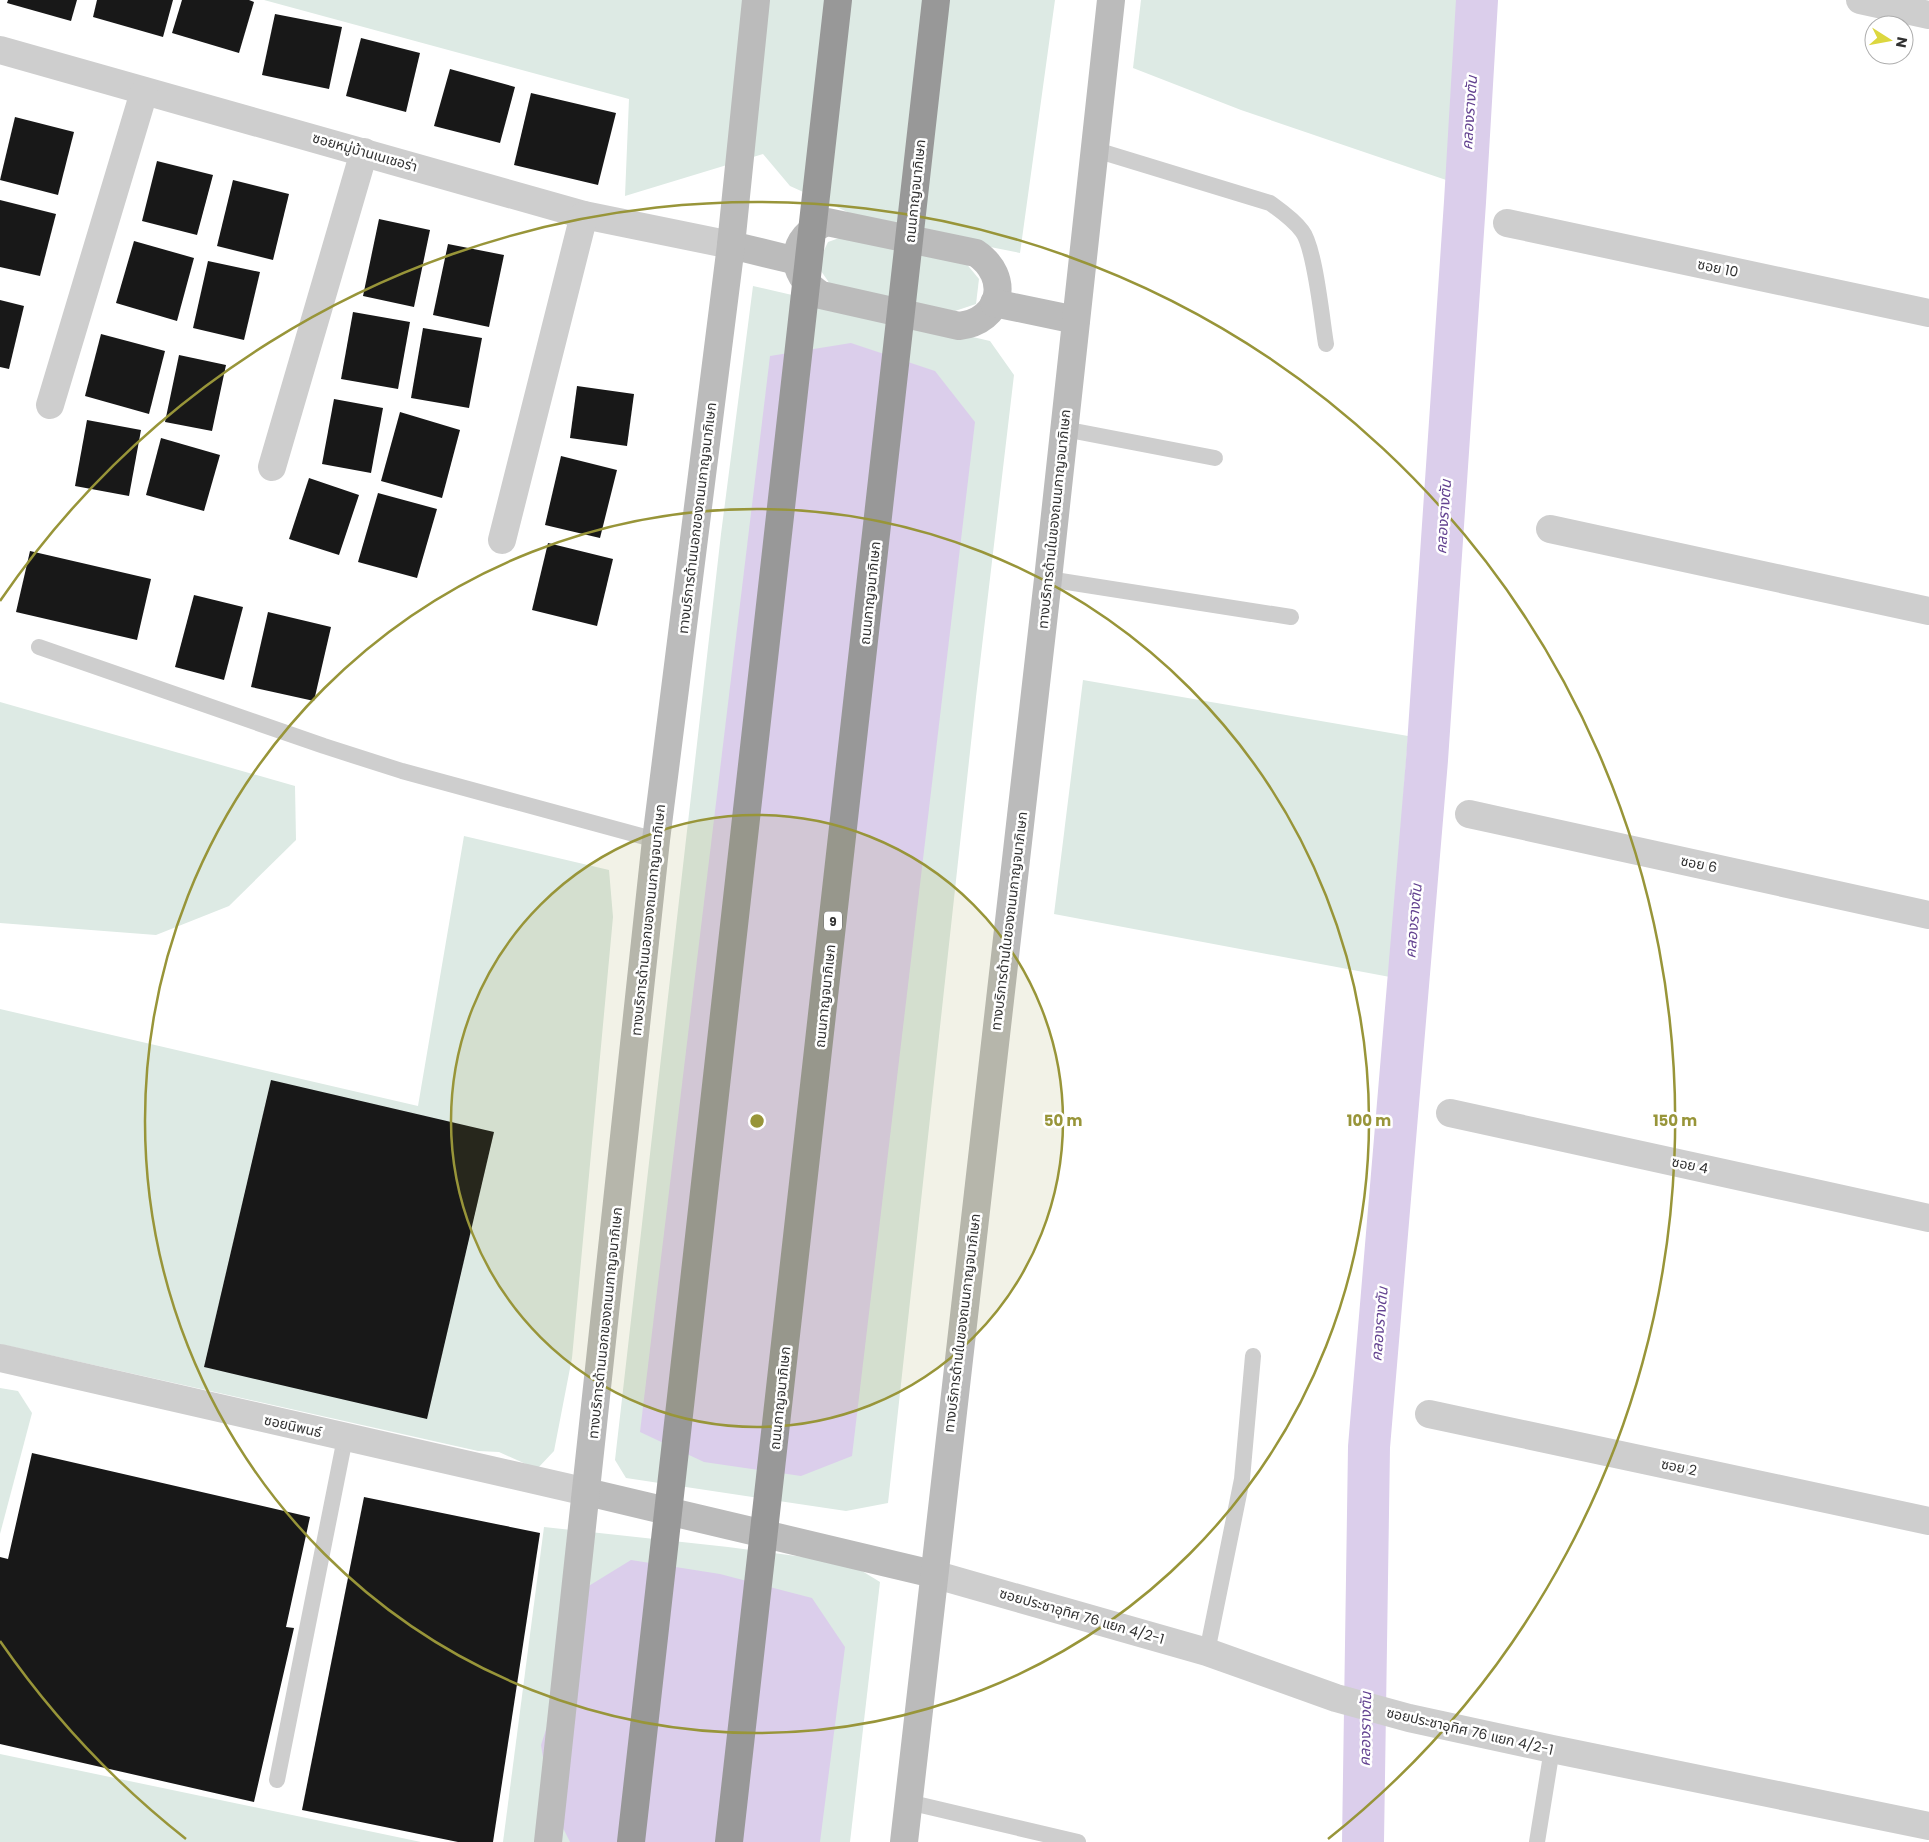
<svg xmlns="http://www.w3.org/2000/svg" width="1929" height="1842" viewBox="0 0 1929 1842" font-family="Poppins,'Noto Sans Thai',sans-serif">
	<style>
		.green { fill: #ddeae4 }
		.water { fill: #dbceeb }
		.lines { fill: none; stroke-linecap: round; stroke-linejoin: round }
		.canal { stroke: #dbceeb; stroke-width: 42 }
		.building { fill: #181818 }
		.service { stroke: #cecece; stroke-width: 16 }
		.minor { stroke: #cecece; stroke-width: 28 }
		.secondary { stroke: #bbb; stroke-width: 28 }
		.motorway-bridge { stroke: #989898; stroke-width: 28 }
		.ring { fill: none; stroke: #989539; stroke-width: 2.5 }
		.labels { text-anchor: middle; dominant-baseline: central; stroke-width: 5; stroke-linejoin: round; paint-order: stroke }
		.shield { fill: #fff; stroke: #6f6f6f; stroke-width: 1 }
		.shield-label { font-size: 12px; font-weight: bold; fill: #313131 }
		.street-label { font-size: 14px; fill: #313131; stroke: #fff }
		.water-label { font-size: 15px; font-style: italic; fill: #634290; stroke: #fff }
		.centre { fill: #989539; stroke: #fff; stroke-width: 2.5 }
		.ring-label { font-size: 15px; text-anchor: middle; font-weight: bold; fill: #989539; stroke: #fff; stroke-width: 5; stroke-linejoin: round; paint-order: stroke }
	</style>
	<rect width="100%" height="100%" fill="#fff"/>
	<g class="green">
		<polygon points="264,0 1055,0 1020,253 874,224 790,186 763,154 625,196 629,99"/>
		<polygon points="1141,0 1463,0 1452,182 1241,110 1133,68"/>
		<polygon points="842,237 965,262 979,279 976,304 955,311 832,287 817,265 828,242"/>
		<polygon points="753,286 990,341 1014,375 976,697 888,1503 846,1511 626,1478 615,1460 721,534"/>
		<polygon points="1083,680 1408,736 1390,977 1054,914"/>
		<polygon points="0,702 295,786 296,840 229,906 156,935 0,923"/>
		<polygon points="464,836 609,870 613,917 572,1358 554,1451 537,1469 499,1452 478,1451 0,1344 0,1009 418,1106"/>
		<polygon points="0,1388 18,1391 32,1413 0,1534"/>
		<polygon points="544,1527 728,1547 849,1563 880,1582 850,1842 503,1842"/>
		<polygon points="0,1754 421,1842 0,1842"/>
	</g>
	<g class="water">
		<polygon points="851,343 935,371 975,422 852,1456 801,1476 704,1462 640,1432 770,356"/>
		<polygon points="631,1560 720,1574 812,1598 845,1647 820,1842 570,1842 550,1802 541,1745 563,1677 587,1587"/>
	</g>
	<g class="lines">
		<polyline class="canal" points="1363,1842 1369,1447 1427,760 1465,202 1477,0"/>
	</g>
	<g class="building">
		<polygon points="8,0 77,0 71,21 7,3"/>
		<polygon points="97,0 173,0 163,37 93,17"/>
		<polygon points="182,0 249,0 254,2 239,53 172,33"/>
		<polygon points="275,14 342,27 329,89 262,75"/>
		<polygon points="361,38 420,53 406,112 346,96"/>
		<polygon points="450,69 515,87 500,143 434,126"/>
		<polygon points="531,93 616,113 598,185 514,165"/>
		<polygon points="15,117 74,132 58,195 0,180"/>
		<polygon points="157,161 213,175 197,235 142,221"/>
		<polygon points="233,180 289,194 273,260 217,246"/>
		<polygon points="0,200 56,214 40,276 0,267"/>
		<polygon points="379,219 430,230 414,307 363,296"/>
		<polygon points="134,241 194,258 177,321 116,303"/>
		<polygon points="448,244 504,255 489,327 433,315"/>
		<polygon points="208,261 260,272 244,340 193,328"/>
		<polygon points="0,300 24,306 9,369 0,367"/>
		<polygon points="353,312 410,322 398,389 341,379"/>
		<polygon points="423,328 482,338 469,408 411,398"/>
		<polygon points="101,334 165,351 149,414 85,396"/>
		<polygon points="179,355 226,365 212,431 165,422"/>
		<polygon points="577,386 634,394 627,446 570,438"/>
		<polygon points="334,399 383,408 371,473 322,464"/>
		<polygon points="400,412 460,430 442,498 381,481"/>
		<polygon points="87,420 141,430 129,496 75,486"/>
		<polygon points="161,438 220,455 204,511 146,495"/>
		<polygon points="561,456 617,470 600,538 545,525"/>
		<polygon points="309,478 359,495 339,555 289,539"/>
		<polygon points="378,493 437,509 417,578 358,562"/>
		<polygon points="548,543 613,559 597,626 532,610"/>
		<polygon points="30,551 151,579 137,640 16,612"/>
		<polygon points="194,595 243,607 224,680 175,667"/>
		<polygon points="268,612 331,627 314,701 251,687"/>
		<polygon points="271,1080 494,1132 427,1419 204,1367"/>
		<polygon points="32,1453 310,1517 286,1627 294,1628 254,1802 0,1744 0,1557 8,1559"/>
		<polygon points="364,1497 540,1533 493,1842 458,1842 302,1810"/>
	</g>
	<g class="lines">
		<g class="service">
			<path d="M1096,150l174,53c11,8 23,16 32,28 13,16 20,90 24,113"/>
			<polyline points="1064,429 1215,458"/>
			<polyline points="1048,579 1291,617"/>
			<polyline points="39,647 324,746 402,771 656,840"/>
			<polyline points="1207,1652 1242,1479 1253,1356"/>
			<polyline points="277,1780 345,1438"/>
			<polyline points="908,1802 1078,1842"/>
			<polyline points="1537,1842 1552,1749"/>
		</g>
		<g class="minor">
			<polyline points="1860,0 1929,15"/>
			<polyline points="0,50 584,215 731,245"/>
			<polyline points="1507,223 1929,313"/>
			<polyline points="50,405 144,92"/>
			<polyline points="272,467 364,152"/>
			<polyline points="1550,529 1929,611"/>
			<polyline points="502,540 584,215"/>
			<polyline points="1469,814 1929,915"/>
			<polyline points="1450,1113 1929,1218"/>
			<polyline points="0,1358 587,1492"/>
			<polyline points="1429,1414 1929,1521"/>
			<polyline points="933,1574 1207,1652 1336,1698 1409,1718 1552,1749 1929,1826"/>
		</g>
		<g class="secondary">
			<path d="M827,222l149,31c35,24 26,68 -17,73l-138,-31c-34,-22 -32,-58 6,-73z"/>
			<polyline points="731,245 797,261"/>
			<polyline points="994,303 1076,320"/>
			<polyline points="587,1492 933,1574"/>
			<polyline points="548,1842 656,840 731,245 756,0"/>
			<polyline points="904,1842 1048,579 1111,0"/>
		</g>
		<g class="motorway-bridge">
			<polyline points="631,1842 838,0"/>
			<polyline points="729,1842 936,0"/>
		</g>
	</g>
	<circle cx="757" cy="1121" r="306" fill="#989539" fill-opacity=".12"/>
	<g class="ring">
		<circle cx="757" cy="1121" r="306"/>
		<circle cx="757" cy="1121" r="612"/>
		<path d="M186 1839A918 918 0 0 1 0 1641M0 601A918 918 0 1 1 1328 1839"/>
	</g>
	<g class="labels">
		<rect class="shield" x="824" y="911.5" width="18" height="19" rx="4"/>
		<g class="shield-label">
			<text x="833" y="921">9</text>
		</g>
		<g class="street-label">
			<text transform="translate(365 152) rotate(16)">ซอยหมู่บ้านเนเชอร่า</text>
			<text transform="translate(915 191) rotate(-84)">ถนนกาญจนาภิเษก</text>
			<text transform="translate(1718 268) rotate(12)">ซอย 10</text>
			<text transform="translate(697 518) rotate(-83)">ทางบริการด้านนอกของถนนกาญจนาภิเษก</text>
			<text transform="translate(1054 519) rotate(-84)">ทางบริการด้านในของถนนกาญจนาภิเษก</text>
			<text transform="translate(870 593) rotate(-84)">ถนนกาญจนาภิเษก</text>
			<text transform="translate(1699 864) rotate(12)">ซอย 6</text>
			<text transform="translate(648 920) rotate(-84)">ทางบริการด้านนอกของถนนกาญจนาภิเษก</text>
			<text transform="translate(1009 921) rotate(-83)">ทางบริการด้านในของถนนกาญจนาภิเษก</text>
			<text transform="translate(825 996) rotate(-84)">ถนนกาญจนาภิเษก</text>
			<text transform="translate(1690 1165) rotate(12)">ซอย 4</text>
			<text transform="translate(605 1323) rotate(-84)">ทางบริการด้านนอกของถนนกาญจนาภิเษก</text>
			<text transform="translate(962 1323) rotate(-83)">ทางบริการด้านในของถนนกาญจนาภิเษก</text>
			<text transform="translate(780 1398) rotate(-84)">ถนนกาญจนาภิเษก</text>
			<text transform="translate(293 1426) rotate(13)">ซอยนิพนธ์</text>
			<text transform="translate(1679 1467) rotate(12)">ซอย 2</text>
			<text transform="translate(1082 1616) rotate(16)">ซอยประชาอุทิศ 76 แยก 4/2-1</text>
			<text transform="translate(1470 1731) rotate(13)">ซอยประชาอุทิศ 76 แยก 4/2-1</text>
		</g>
		<g class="water-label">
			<text transform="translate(1469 113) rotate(-86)">คลองรางตัน</text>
			<text transform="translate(1443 517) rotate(-86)">คลองรางตัน</text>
			<text transform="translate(1413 921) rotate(-85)">คลองรางตัน</text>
			<text transform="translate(1379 1324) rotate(-85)">คลองรางตัน</text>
			<text transform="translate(1365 1729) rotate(-89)">คลองรางตัน</text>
		</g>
	</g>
	<circle cx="757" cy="1121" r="8" class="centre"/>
	<g class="ring-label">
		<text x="1063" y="1126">50 m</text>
		<text x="1369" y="1126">100 m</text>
		<text x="1675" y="1126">150 m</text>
	</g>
	<g transform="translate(1889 40) rotate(101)"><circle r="24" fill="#ffffff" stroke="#adadad"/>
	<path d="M0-4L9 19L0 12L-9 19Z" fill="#dcd73f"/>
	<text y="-8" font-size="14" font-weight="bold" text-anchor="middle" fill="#313131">N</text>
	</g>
</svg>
